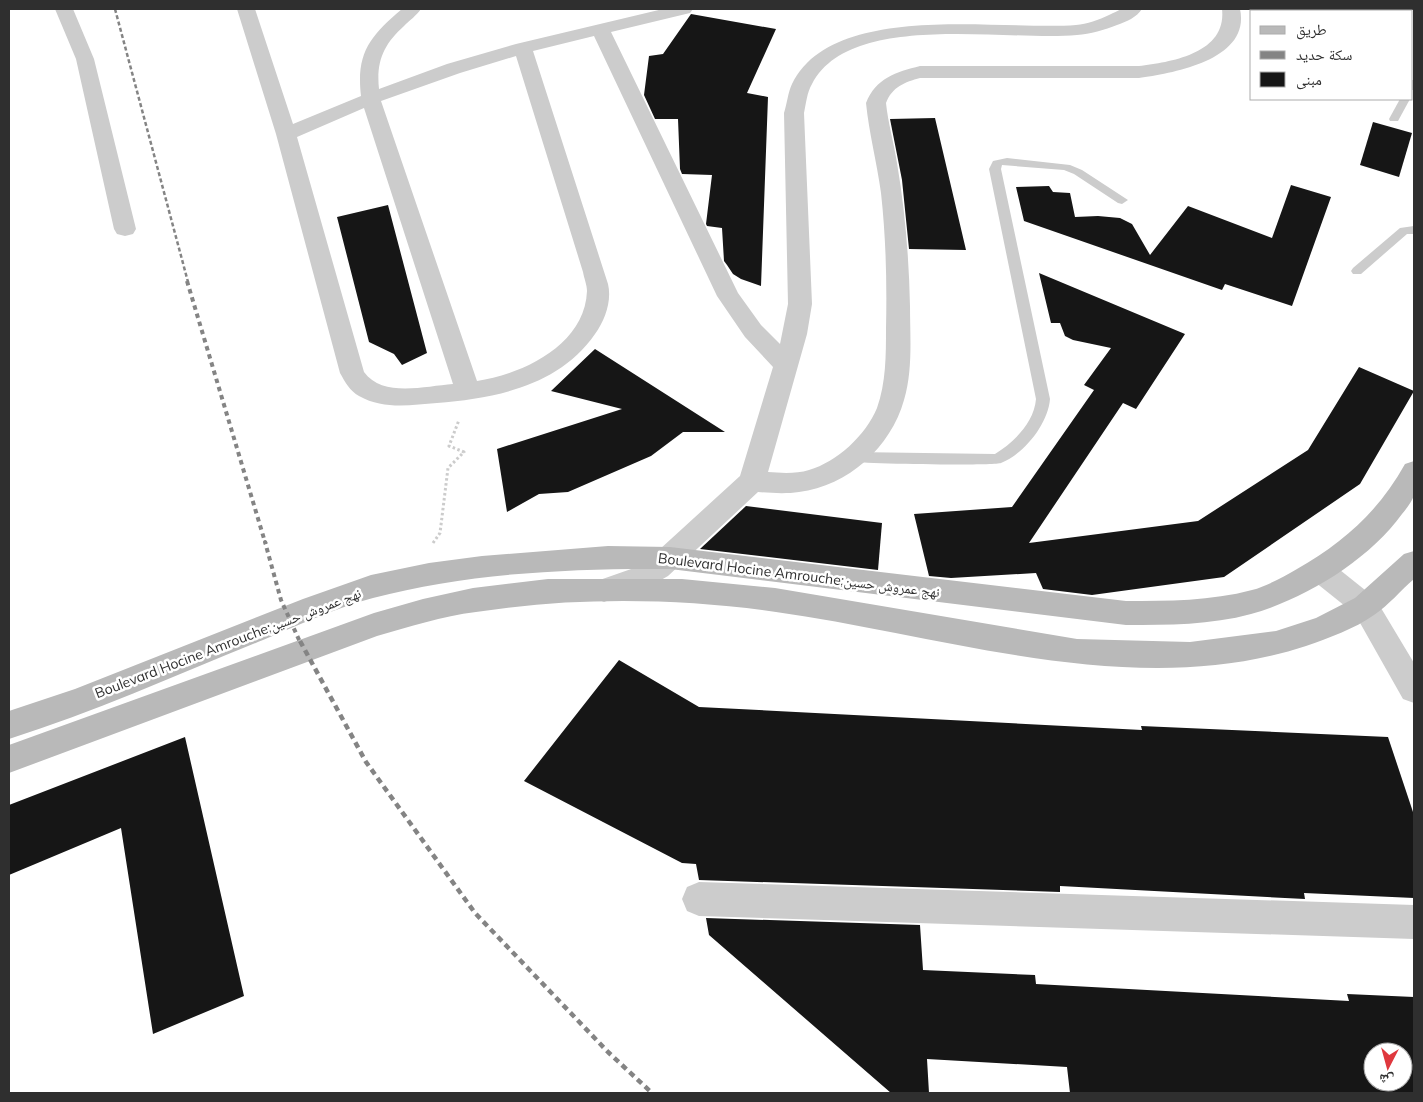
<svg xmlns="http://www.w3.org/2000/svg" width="1423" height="1102" viewBox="0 0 1423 1102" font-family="Mulish,'Noto Naskh Arabic',sans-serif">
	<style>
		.building { fill: #161616; fill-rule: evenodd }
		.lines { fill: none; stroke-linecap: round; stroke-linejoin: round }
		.path { stroke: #ccc; stroke-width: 3; stroke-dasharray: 2.5 2.5; stroke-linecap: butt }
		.lane { fill: #ccc; fill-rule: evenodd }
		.street { fill: #ccc; fill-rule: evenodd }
		.secondary { fill: #b9b9b9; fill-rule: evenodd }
		.rail-far2 { stroke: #848484; stroke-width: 2.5; stroke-dasharray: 4 2.5; stroke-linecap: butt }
		.rail-far1 { stroke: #848484; stroke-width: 4; stroke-dasharray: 4.5 4; stroke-linecap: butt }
		.rail { stroke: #848484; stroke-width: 4.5; stroke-dasharray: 6 4.5; stroke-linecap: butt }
		.labels { text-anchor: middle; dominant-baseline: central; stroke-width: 5; stroke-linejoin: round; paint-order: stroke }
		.street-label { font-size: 14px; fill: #2f2f2f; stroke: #fff }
	</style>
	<rect width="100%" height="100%" fill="#fff"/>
	<g class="building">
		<polygon points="691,14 776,29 747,93 768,97 761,286 741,279 733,274 727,265 724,261 722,228 707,226 706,224 712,175 682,174 680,169 678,119 655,119 644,95 649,56 663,54"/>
		<polygon points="935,118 966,250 909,249 902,180 890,119"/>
		<polygon points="1373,122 1412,133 1399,177 1360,165"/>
		<polygon points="1291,185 1331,197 1292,306 1225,284 1222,290 1024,221 1016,187 1049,186 1053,192 1070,193 1075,217 1098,216 1120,218 1132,224 1150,255 1188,206 1272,238"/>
		<polygon points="388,205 427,353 402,365 394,354 369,342 337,217"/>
		<polygon points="1039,273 1185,334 1136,409 1123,403 1029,543 1198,521 1308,450 1359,367 1414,391 1360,484 1224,577 1092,595 1043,589 1036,573 951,578 929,576 914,514 1012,507 1094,390 1084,385 1111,348 1073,340 1065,336 1060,323 1051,323"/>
		<polygon points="595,349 725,432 683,432 651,456 568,492 539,494 507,512 497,449 622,409 551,391"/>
		<polygon points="746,506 882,523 878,570 700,549"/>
		<polygon points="619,660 699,707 1142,730 1141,726 1388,737 1414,815 1414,898 1304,893 1305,899 1060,886 1060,892 699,880 696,864 682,863 524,781"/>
		<polygon points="185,737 244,996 153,1034 121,828 9,875 9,805"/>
		<path d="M706,918l214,7 3,45 112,5 1,9 313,17 -2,-7 67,3v96h-344l-3,-26 -140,-8 2,34h-38l-182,-158zM1373,1052h30v30h-30z"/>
	</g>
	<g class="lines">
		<polyline class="path" points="433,543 440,533 448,468 464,452 449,446 459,420"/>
		<g class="lane">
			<rect x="1412" y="80" width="2" height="10"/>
			<polygon points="1400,99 1410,99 1398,121 1390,121 1389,119"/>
			<path d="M1007,158l63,7 12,5 46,30 -6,4 -4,-1 -44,-29 -10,-4 -62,-5 -1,4 49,230c-2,25 -26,55 -49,64 -8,3 -143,1 -153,-2l-2,-4 2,-4 5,-1 142,2c19,-12 39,-31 41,-55l-47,-230 4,-8z"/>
			<polygon points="1414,226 1414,234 1407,234 1361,274 1353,274 1351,271 1353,268 1400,228"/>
		</g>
		<g class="street">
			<polygon points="55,9 73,9 94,59 136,229 133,234 125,236 117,234 114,229 76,59"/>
			<path d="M237,9h18l38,115 68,-28c-5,-43 9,-60 41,-87h19c-5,7 -11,11 -17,17 -20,18 -28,35 -25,63l68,-25 69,-20 147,-35h30l-3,4 -79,19 127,261 23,32 19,19 8,-40 -4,-191c3,-9 4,-21 8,-29 41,-84 209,-53 284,-59 11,-1 23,-5 33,-10 5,-2 9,-5 14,-6 6,-1 13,0 19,0 -5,8 -16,13 -25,16 -12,5 -27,9 -40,10 -69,7 -227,-25 -265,49 -5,8 -6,20 -8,29l8,191 -5,30 -39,138c13,1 28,2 41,-2 28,-8 57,-35 68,-62 9,-25 9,-53 9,-79 1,-46 0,-91 -5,-136 -4,-30 -12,-60 -15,-90 10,-25 30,-31 54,-37h219c33,-4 88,-13 83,-57h18c11,51 -67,64 -101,69h-219c-15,4 -28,9 -34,25 2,20 8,40 11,60 8,47 12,95 13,143 0,30 3,64 -6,94 -13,47 -56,86 -105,92 -13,2 -28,1 -41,0l-90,84 -14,8 -50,18 -10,-4 -4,-8 4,-8 40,-14 14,-8 92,-84 33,-109 -28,-30 -28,-41 -123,-260 -61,15 75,233c4,17 -3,36 -13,50 -36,52 -99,64 -158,69 -26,2 -53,7 -78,-7 -9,-5 -14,-14 -19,-23l-64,-239zM516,56l67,216c1,6 4,13 4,19 -2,54 -64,83 -110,90l-96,-280 79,-28zM364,108l89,276c-28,2 -70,14 -89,-12l-67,-235z"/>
			<polygon points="1320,559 1330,562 1375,598 1414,663 1414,703 1403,699 1355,614 1310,578 1306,570 1310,562"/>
			<polygon points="699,882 1414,905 1414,939 699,916 687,911 682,899 687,887"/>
		</g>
		<g class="secondary">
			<path d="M1414,461c1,9 3,25 0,34 -2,7 -8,14 -12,19 -33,46 -97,85 -151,100 -40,11 -83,11 -125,11l-456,-56c-97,-1 -203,4 -297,29 -38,10 -74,27 -110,42 -84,34 -168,72 -254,99v-28l66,-22 228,-90 68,-24 58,-12 53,-7 126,-10 62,1 456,54c42,0 85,0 126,-11 15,-4 31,-13 45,-21 46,-26 82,-58 108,-105z"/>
			<path d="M1414,551v28c-13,11 -25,26 -40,36 -20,14 -45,23 -68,31 -170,56 -359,-10 -530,-34 -98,-14 -203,-15 -300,0 -34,4 -67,15 -99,24l-368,137v-28l365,-132 49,-14 50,-11 75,-9h134l93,9 302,51 113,3 86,-11 40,-13 39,-20 49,-44z"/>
		</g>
		<polyline class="rail-far2" points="115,9 188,282"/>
		<g class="rail-far1">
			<polyline points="187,281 265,542"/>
			<polyline points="266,544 265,542 281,600 300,642"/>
		</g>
		<polyline class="rail" points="300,641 366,762 475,913 608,1052 652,1093"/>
	</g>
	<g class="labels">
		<g class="street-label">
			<text transform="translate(799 575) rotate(7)">Boulevard Hocine Amrouche;نهج عمروش حسين</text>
			<text transform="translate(228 643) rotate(-21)">Boulevard Hocine Amrouche;نهج عمروش حسين</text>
		</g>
	</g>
	<rect width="1423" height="1102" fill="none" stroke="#2f2f2f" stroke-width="20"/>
	<rect x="1250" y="10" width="162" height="90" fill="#ffffff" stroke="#acacac"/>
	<rect x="1260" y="26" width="25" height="8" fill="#b9b9b9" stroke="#acacac"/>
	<text x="1296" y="35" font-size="15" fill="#2f2f2f">طريق</text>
	<rect x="1260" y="51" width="25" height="8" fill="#848484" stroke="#acacac"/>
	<text x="1296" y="60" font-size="15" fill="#2f2f2f">سكة حديد</text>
	<rect x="1260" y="72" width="25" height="15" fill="#161616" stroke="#acacac"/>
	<text x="1296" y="85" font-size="15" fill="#2f2f2f">مبنى</text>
	<g transform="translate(1388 1067) rotate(186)"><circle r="24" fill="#ffffff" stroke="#acacac"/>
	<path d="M0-4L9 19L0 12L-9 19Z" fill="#df383e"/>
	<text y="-8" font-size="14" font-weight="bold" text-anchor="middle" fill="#2f2f2f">ش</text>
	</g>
</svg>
